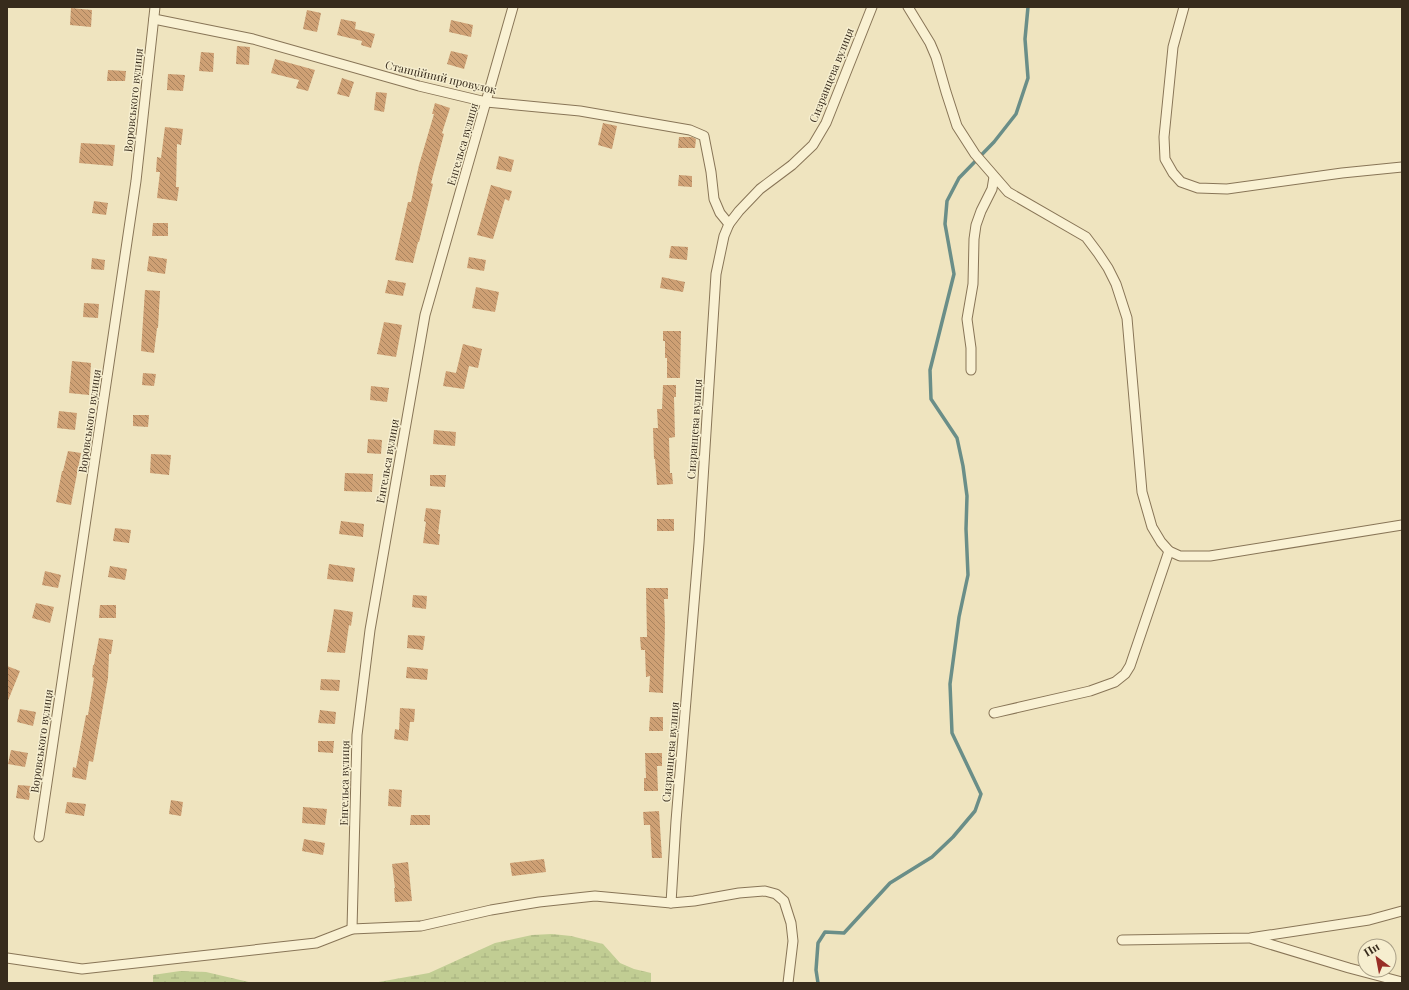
<svg xmlns="http://www.w3.org/2000/svg" width="1409" height="990" viewBox="0 0 1409 990" font-family="'Playfair Display',serif">
	<style>
		.wetland { fill: url(#wetland-marsh) }
		.lines { fill: none; stroke-linecap: round; stroke-linejoin: round }
		.stream { stroke: #6a8e88; stroke-width: 3.5 }
		.building { fill: url(#building-back-hatch) }
		.minor-casing { stroke: #887557; stroke-width: 11 }
		.minor { stroke: #f9f1d3; stroke-width: 9 }
		.labels { text-anchor: middle; dominant-baseline: central; stroke-width: 3; stroke-linejoin: round; paint-order: stroke }
		.street-label { font-size: 11px; fill: #372b1c; stroke: #f6eecf }
	</style>
	<defs>
		<pattern id="wetland-marsh" width="20" height="14" patternUnits="userSpaceOnUse"><rect width="20" height="14" fill="#c1cd93"/><path d="M1 5h8M5 5V1M11 12h8M15 12V8" fill="none" stroke="#a6b07e"/></pattern>
		<pattern id="building-back-hatch" width="6" height="6" patternUnits="userSpaceOnUse"><rect width="6" height="6" fill="#cea074"/><path d="M-1 5l2 2M0 0l6 6M5-1l2 2" fill="none" stroke="#a8835e"/></pattern>
	</defs>
	<rect width="100%" height="100%" fill="#efe4bf"/>
	<g class="wetland">
		<polygon points="552,934 571,936 603,944 620,963 634,969 651,973 651,983 373,983 429,973 495,943 532,935"/>
		<polygon points="180,971 206,972 253,983 153,983 153,975"/>
	</g>
	<g class="lines">
		<polyline class="stream" points="818,983 816,970 818,943 825,932 844,933 890,883 932,857 953,837 975,811 981,794 952,733 950,684 959,617 968,575 966,529 967,496 963,466 957,438 931,399 930,370 954,274 945,224 947,201 959,178 994,142 1016,114 1028,78 1025,39 1028,7"/>
	</g>
	<g class="building">
		<polygon points="71,8 92,10 91,27 70,25"/>
		<polygon points="307,10 321,13 317,32 303,29"/>
		<polygon points="341,19 356,22 355,29 375,34 371,48 361,45 362,41 337,35"/>
		<polygon points="451,20 473,25 471,37 449,32"/>
		<polygon points="237,46 250,47 249,65 236,64"/>
		<polygon points="451,51 468,55 464,69 447,64"/>
		<polygon points="201,52 214,53 213,72 199,71"/>
		<polygon points="275,59 315,70 308,91 296,88 299,80 271,73"/>
		<polygon points="108,70 126,71 125,81 107,81"/>
		<polygon points="168,74 185,75 183,91 167,90"/>
		<polygon points="342,78 354,82 349,97 337,94"/>
		<polygon points="376,92 387,93 384,112 374,110"/>
		<polygon points="435,103 450,108 442,133 444,134 431,183 433,184 419,242 418,242 413,263 395,260 408,202 411,202 419,165 434,114 432,114"/>
		<polygon points="603,123 617,126 612,149 598,145"/>
		<polygon points="165,127 183,129 181,145 177,144 176,187 179,187 177,201 157,198 160,172 156,172 157,157 161,158"/>
		<polygon points="679,137 692,137 696,139 695,148 678,148"/>
		<polygon points="81,143 115,145 113,166 79,163"/>
		<polygon points="499,156 514,160 511,172 496,169"/>
		<polygon points="679,175 692,176 692,187 678,186"/>
		<polygon points="491,185 512,191 509,201 505,199 493,239 477,235"/>
		<polygon points="94,201 108,203 106,215 92,213"/>
		<polygon points="153,223 168,223 168,236 152,236"/>
		<polygon points="671,246 688,247 687,260 669,258"/>
		<polygon points="149,256 167,259 165,274 147,271"/>
		<polygon points="469,257 486,260 484,271 467,268"/>
		<polygon points="92,258 105,260 104,270 91,269"/>
		<polygon points="662,277 685,282 683,292 660,288"/>
		<polygon points="388,280 406,283 403,296 385,293"/>
		<polygon points="476,287 499,292 495,312 472,308"/>
		<polygon points="145,290 160,291 158,328 157,328 154,353 141,351"/>
		<polygon points="84,303 99,304 98,318 83,317"/>
		<polygon points="384,322 402,325 396,357 377,354"/>
		<polygon points="663,331 681,331 680,378 667,378 667,358 665,358 665,341 663,341"/>
		<polygon points="463,344 482,349 478,368 469,366 464,389 443,386 446,371 456,373"/>
		<polygon points="72,361 91,363 89,395 69,393"/>
		<polygon points="143,373 156,374 154,386 142,385"/>
		<polygon points="663,385 676,385 676,397 674,397 675,437 669,438 670,473 672,473 673,484 657,485 655,459 654,459 653,428 658,428 657,409 662,409"/>
		<polygon points="371,386 389,388 387,402 370,400"/>
		<polygon points="59,411 77,413 75,430 57,428"/>
		<polygon points="133,415 149,415 148,427 133,426"/>
		<polygon points="434,430 456,432 455,446 433,444"/>
		<polygon points="368,439 382,440 381,454 367,453"/>
		<polygon points="68,451 81,453 71,505 56,502 62,471 63,471"/>
		<polygon points="151,454 171,455 169,475 150,473"/>
		<polygon points="345,473 373,474 372,492 344,491"/>
		<polygon points="430,475 446,475 445,487 430,486"/>
		<polygon points="426,508 441,510 438,534 440,534 439,545 423,543 426,522 424,521"/>
		<rect x="657" y="519" width="17" height="12"/>
		<polygon points="341,521 364,524 363,537 339,534"/>
		<polygon points="115,528 131,530 129,543 113,541"/>
		<polygon points="329,564 355,568 353,582 327,579"/>
		<polygon points="110,566 127,569 125,580 108,577"/>
		<polygon points="45,571 61,575 58,588 42,585"/>
		<polygon points="646,588 668,588 668,599 664,599 665,625 663,693 649,692 650,676 646,677 645,650 641,650 640,637 647,637"/>
		<polygon points="413,595 427,596 426,609 412,607"/>
		<polygon points="36,603 54,607 50,623 32,618"/>
		<polygon points="100,605 116,605 116,618 99,618"/>
		<polygon points="334,609 353,612 351,626 349,625 345,653 327,652"/>
		<polygon points="408,635 425,636 423,650 407,648"/>
		<polygon points="99,638 113,640 111,654 109,654 108,678 95,751 93,762 89,761 86,780 72,777 73,767 76,768 86,715 88,715 94,678 92,677 93,665 94,665"/>
		<polygon points="7,666 20,671 7,703"/>
		<polygon points="407,667 428,669 427,680 406,678"/>
		<polygon points="321,679 340,680 339,691 320,690"/>
		<polygon points="400,708 415,709 414,722 410,722 408,741 394,739 395,729 399,730"/>
		<polygon points="20,709 36,712 33,726 17,722"/>
		<polygon points="320,710 336,712 335,724 318,723"/>
		<polygon points="650,717 663,717 663,731 649,731"/>
		<polygon points="318,741 334,741 333,753 318,752"/>
		<polygon points="11,750 28,753 25,767 8,764"/>
		<polygon points="645,753 662,753 662,766 657,766 658,791 644,791 644,778 646,778"/>
		<polygon points="18,785 31,786 29,800 16,798"/>
		<polygon points="389,789 402,790 401,807 388,806"/>
		<polygon points="171,800 183,802 181,816 169,814"/>
		<polygon points="67,802 86,804 84,816 65,813"/>
		<polygon points="303,807 327,809 325,825 302,823"/>
		<polygon points="659,811 662,858 652,858 650,825 644,825 643,812"/>
		<polygon points="411,815 430,815 430,825 410,825"/>
		<polygon points="304,839 325,843 323,855 302,851"/>
		<polygon points="544,859 546,872 512,876 510,863"/>
		<polygon points="408,862 412,901 395,902 394,888 395,888 392,864"/>
	</g>
	<g class="lines">
		<defs>
			<g id="minor">
				<polyline points="908,7 930,43 936,57 946,92 957,126 975,154 1008,192 1086,237 1098,253 1108,268 1116,284 1127,318 1142,492 1152,527 1161,542 1169,551 1180,556 1210,556 1402,525"/>
				<polyline points="1184,7 1173,47 1164,137 1165,159 1173,173 1181,182 1198,188 1227,189 1342,173 1402,167"/>
				<polyline points="154,19 253,39 419,86 486,102 580,111 690,130 704,136 711,172 714,199 720,213 729,224"/>
				<polyline points="971,370 971,348 967,319 973,284 974,239 976,225 981,211 992,189 994,177"/>
				<polyline points="994,713 1090,691 1115,682 1125,674 1130,666 1169,551"/>
				<polyline points="39,837 136,181 155,7"/>
				<polyline points="671,903 676,821 699,543 716,274 724,236 729,224 739,211 760,189 792,165 813,145 826,123 872,7"/>
				<polyline points="352,929 357,735 370,630 425,315 513,7"/>
				<polyline points="1253,939 1349,968 1402,982"/>
				<polyline points="1122,940 1250,938 1369,920 1402,911"/>
				<polyline points="7,958 82,969 316,943 352,929 421,926 491,910 539,902 595,896 671,903 694,901 739,893 765,891 776,894 784,901 791,923 793,941 788,983"/>
			</g>
		</defs>
		<use href="#minor" class="minor-casing"/>
		<use href="#minor" class="minor"/>
	</g>
	<g class="labels">
		<g class="street-label">
			<text transform="translate(831 75) rotate(-68)">Сизранцева вулиця</text>
			<text transform="translate(441 77) rotate(13)">Станційний провулок</text>
			<text transform="translate(133 100) rotate(-84)">Воровського вулиця</text>
			<text transform="translate(462 144) rotate(-74)">Енгельса вулиця</text>
			<text transform="translate(89 421) rotate(-82)">Воровського вулиця</text>
			<text transform="translate(694 429) rotate(-86)">Сизранцева вулиця</text>
			<text transform="translate(387 461) rotate(-80)">Енгельса вулиця</text>
			<text transform="translate(41 741) rotate(-82)">Воровського вулиця</text>
			<text transform="translate(670 752) rotate(-85)">Сизранцева вулиця</text>
			<text transform="translate(344 783) rotate(-89)">Енгельса вулиця</text>
		</g>
	</g>
	<rect width="1409" height="990" fill="none" stroke="#372b1c" stroke-width="16"/>
	<g transform="translate(1377 958) rotate(328)"><circle r="19" fill="#f6eecf" stroke="#aaa087"/>
	<path d="M0-3L7 15L0 10L-7 15Z" fill="#982e26"/>
	<text y="-6" font-size="11" font-weight="bold" text-anchor="middle" fill="#372b1c">Пн</text>
	</g>
</svg>
